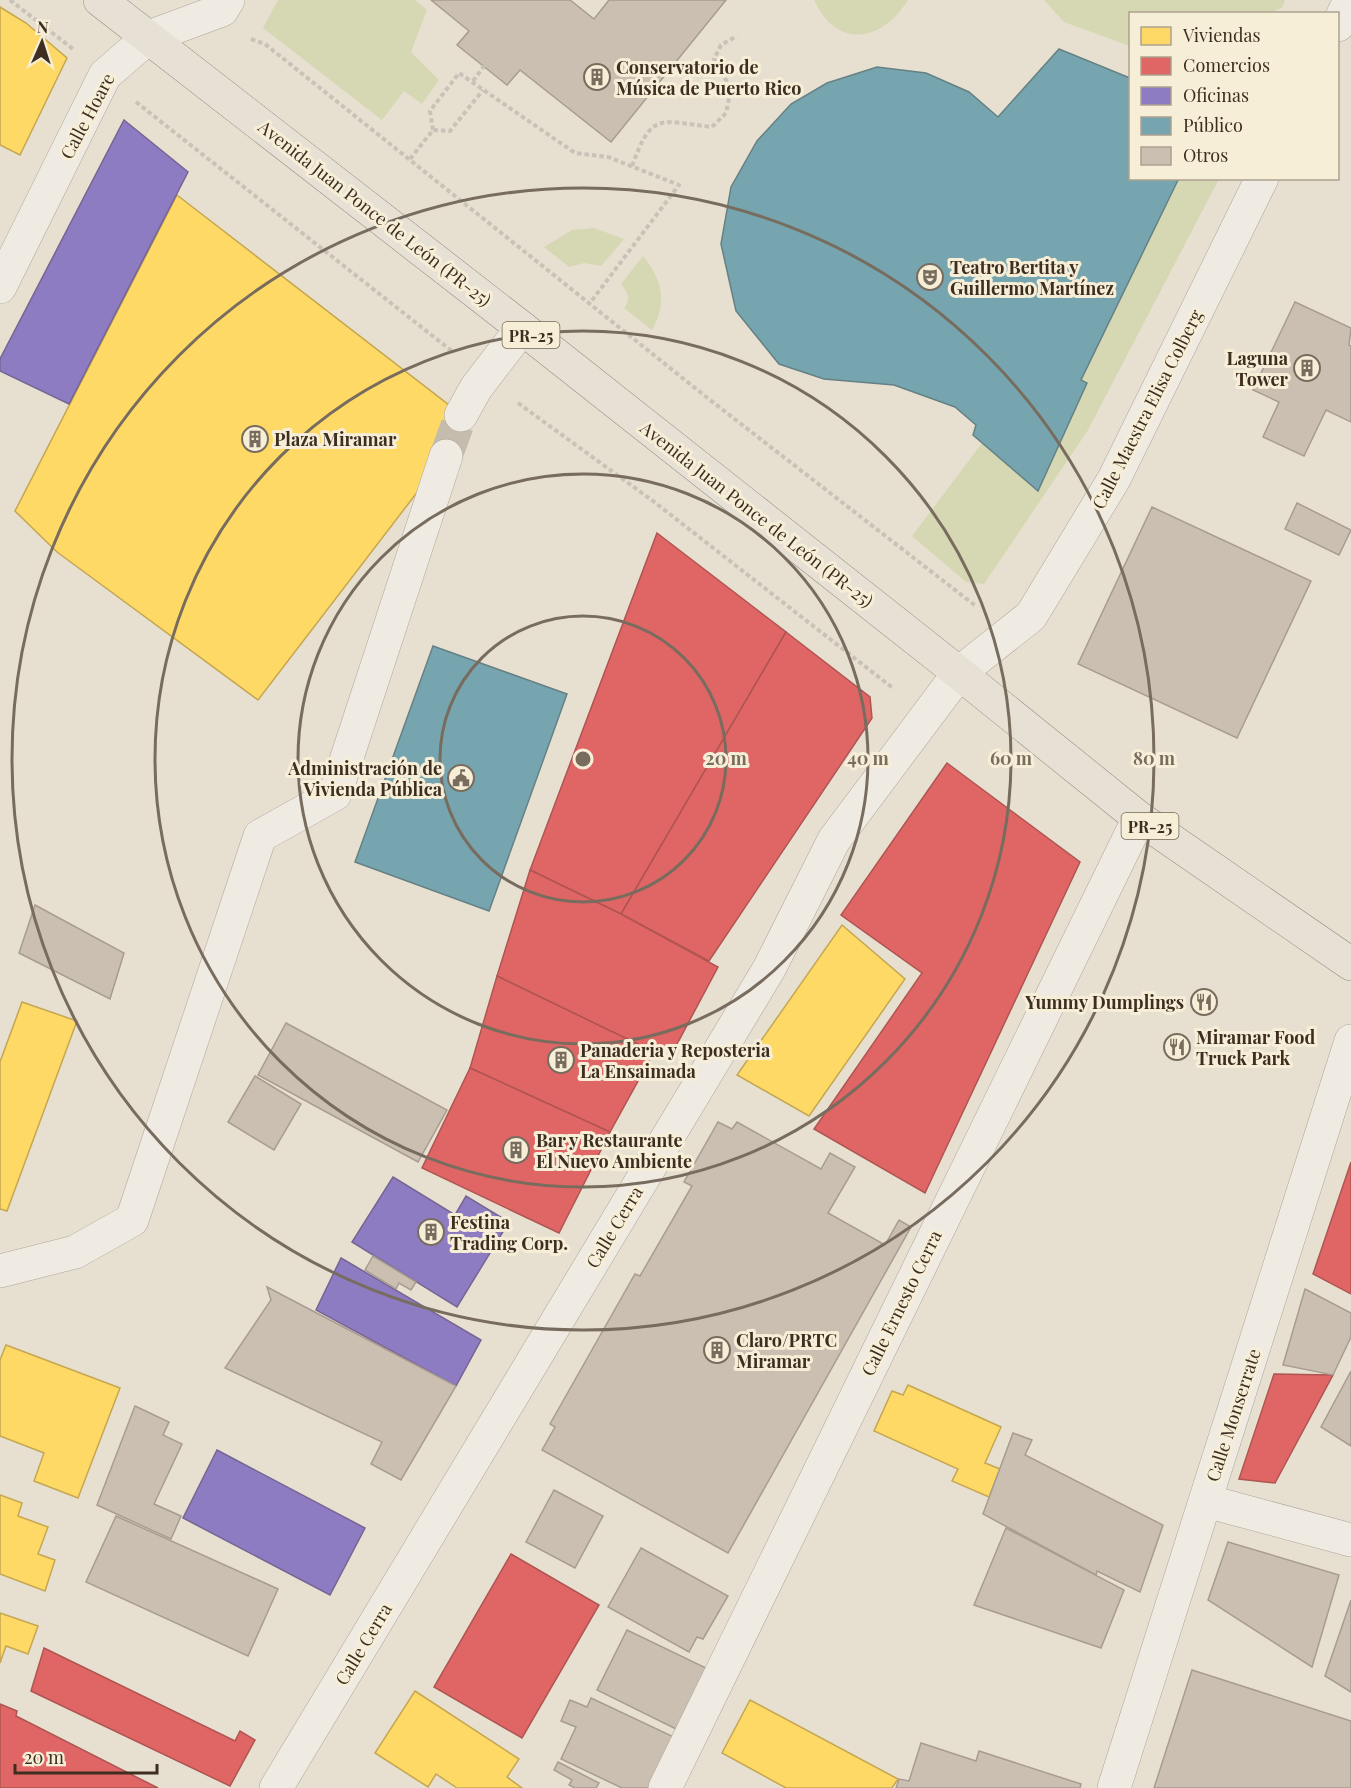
<svg xmlns="http://www.w3.org/2000/svg" width="1351" height="1788" viewBox="0 0 1351 1788" font-family="'Playfair Display',serif">
	<style>
		.green { fill: #d6d7b3 }
		.homes { fill: #ffd966; stroke: #c5a651; stroke-width: 1.5 }
		.shops { fill: #e06666; stroke: #af5551; stroke-width: 1.5 }
		.offices { fill: #8e7cc3; stroke: #766592; stroke-width: 1.5 }
		.public { fill: #76a5af; stroke: #658184; stroke-width: 1.5 }
		.building { fill: #cbbfb2; stroke: #a89c90; stroke-width: 1.5 }
		.lines { fill: none; stroke-linecap: round; stroke-linejoin: round }
		.minor-tunnel { stroke: #c5bcae; stroke-width: 33; stroke-dasharray: 33 16; stroke-linecap: butt }
		.minor-casing { stroke: #ada599; stroke-width: 34 }
		.major-casing { stroke: #928b80; stroke-width: 34 }
		.path { stroke: #c8c2b9; stroke-width: 4; stroke-dasharray: 4.5 3; stroke-linecap: butt }
		.minor { stroke: #efebe3; stroke-width: 33 }
		.major { stroke: #e6e1d4; stroke-width: 33 }
		.ring { fill: none; stroke: #786c5e; stroke-width: 3 }
		.labels { text-anchor: middle; dominant-baseline: central; stroke-width: 6; stroke-linejoin: round; paint-order: stroke }
		.shield { fill: #f7eed8; stroke: #756857; stroke-width: 1.5 }
		.shield-label { font-size: 16px; font-weight: bold; fill: #3d2e20 }
		.poi-label { font-size: 18px; font-weight: bold; fill: #3d2e20; stroke: #f7eed8; text-anchor: start }
		.street-label { font-size: 18px; fill: #3d2e20; stroke: #f7eed8 }
		.centre { fill: #786c5e; stroke: #f7eed8; stroke-width: 3 }
		.ring-label { font-size: 18px; text-anchor: middle; font-weight: bold; fill: #786c5e; stroke: #f7eed8; stroke-width: 6; stroke-linejoin: round; paint-order: stroke }
	</style>
	<rect width="100%" height="100%" fill="#e7e0d1"/>
	<g class="green">
		<polygon points="278,0 415,0 427,10 411,52 439,80 422,104 404,91 382,120 263,28"/>
		<path d="M814,0h94c-26,42 -71,50 -94,0z"/>
		<polygon points="1044,0 1285,0 1282,8 1269,13 1130,14 1130,46 1064,22"/>
		<polygon points="1179,179 1219,179 1088,430 984,584 966,582 912,536 982,443 1038,491 1087,384 1081,380"/>
		<polygon points="594,228 624,239 601,266 584,263 569,267 544,247 572,230"/>
		<path d="M643,256c19,23 25,47 9,74l-28,-22c8,-9 3,-16 -3,-24z"/>
	</g>
	<g class="homes">
		<polygon points="0,7 26,23 67,58 20,155 0,145"/>
		<polygon points="177,195 471,422 258,700 57,552 15,511"/>
		<polygon points="842,925 905,979 809,1116 737,1075"/>
		<polygon points="22,1002 77,1021 7,1211 0,1209 0,1062"/>
		<polygon points="6,1345 120,1388 78,1498 34,1481 44,1453 0,1436 0,1360"/>
		<polygon points="908,1385 1001,1427 985,1463 1000,1469 989,1497 952,1481 958,1469 874,1431 892,1391 903,1395"/>
		<polygon points="0,1495 22,1503 18,1516 48,1527 38,1554 55,1560 45,1591 0,1574"/>
		<polygon points="0,1613 38,1626 28,1654 6,1646 0,1663"/>
		<polygon points="415,1691 519,1759 507,1777 522,1788 457,1788 436,1774 428,1787 375,1753"/>
		<polygon points="750,1700 898,1779 892,1788 786,1788 722,1753"/>
	</g>
	<g class="shops">
		<polygon points="657,533 786,632 621,914 530,870"/>
		<polygon points="786,632 870,697 872,718 709,961 621,914"/>
		<polygon points="947,763 1080,862 925,1193 814,1129 922,973 841,915"/>
		<polygon points="530,870 621,914 718,967 676,1046 654,1052 497,976"/>
		<polygon points="497,976 654,1052 610,1132 470,1068"/>
		<polygon points="470,1068 610,1132 559,1233 422,1168"/>
		<polygon points="1351,1162 1351,1294 1313,1274"/>
		<polygon points="1274,1374 1333,1375 1275,1483 1239,1479"/>
		<polygon points="511,1554 599,1605 522,1738 434,1687"/>
		<polygon points="44,1648 235,1741 240,1731 255,1740 230,1786 31,1691"/>
		<polygon points="0,1704 17,1711 16,1716 158,1788 0,1788"/>
	</g>
	<g class="offices">
		<polygon points="124,120 188,172 69,404 0,371 0,359"/>
		<polygon points="393,1177 455,1215 466,1196 509,1222 457,1307 352,1242"/>
		<polygon points="341,1258 481,1340 456,1386 316,1310"/>
		<polygon points="217,1450 365,1528 330,1595 183,1518"/>
	</g>
	<g class="public">
		<polygon points="1059,49 1130,78 1130,178 1179,178 1081,380 1087,383 1038,491 973,435 976,425 955,407 894,385 824,379 779,364 736,311 721,244 731,187 757,141 791,104 827,83 877,67 926,73 969,92 998,117"/>
		<polygon points="433,646 567,694 489,911 355,862"/>
	</g>
	<g class="building">
		<polygon points="431,0 570,0 594,19 609,0 726,0 611,142 520,70 507,85 457,45 469,31"/>
		<polygon points="1295,302 1351,328 1349,345 1351,346 1351,422 1326,410 1304,456 1263,437 1279,402 1253,390"/>
		<polygon points="1297,503 1351,530 1339,555 1285,529"/>
		<polygon points="1152,507 1311,581 1237,738 1078,664"/>
		<polygon points="35,905 124,953 110,999 19,953"/>
		<polygon points="286,1023 447,1110 418,1162 258,1075"/>
		<polygon points="255,1076 301,1104 274,1150 228,1122"/>
		<polygon points="718,1122 732,1129 737,1122 821,1169 830,1153 855,1167 828,1213 885,1245 899,1220 911,1227 728,1553 542,1450 555,1427 550,1424 635,1274 640,1276 692,1186 684,1182"/>
		<polygon points="373,1256 416,1282 411,1290 399,1283 396,1289 365,1270"/>
		<polygon points="267,1287 456,1386 401,1480 371,1464 382,1442 225,1368 271,1300"/>
		<polygon points="1305,1289 1351,1313 1351,1337 1333,1375 1283,1365"/>
		<polygon points="1351,1371 1351,1446 1321,1427"/>
		<polygon points="135,1406 169,1422 163,1435 182,1444 154,1504 181,1516 171,1539 97,1505"/>
		<polygon points="1013,1433 1032,1440 1025,1455 1163,1525 1140,1592 1097,1571 1096,1575 983,1514"/>
		<polygon points="554,1490 603,1516 575,1568 526,1542"/>
		<polygon points="116,1516 278,1589 248,1656 86,1582"/>
		<polygon points="1006,1528 1124,1590 1101,1648 974,1605"/>
		<polygon points="1228,1542 1339,1575 1312,1667 1208,1600"/>
		<polygon points="641,1548 728,1596 703,1639 697,1637 689,1652 608,1607"/>
		<polygon points="1351,1600 1351,1692 1325,1676"/>
		<polygon points="627,1630 706,1668 676,1729 597,1690"/>
		<polygon points="1192,1670 1351,1721 1351,1788 1154,1788"/>
		<polygon points="591,1698 676,1738 652,1788 622,1788 561,1759 576,1727 561,1721 570,1700 587,1707"/>
		<polygon points="921,1743 976,1761 979,1751 1081,1784 1080,1788 896,1788 899,1779 909,1781"/>
		<polygon points="558,1762 599,1783 596,1788 575,1788 569,1785 572,1780 554,1770"/>
	</g>
	<g class="lines">
		<polyline class="minor-tunnel" points="446,456 461,415"/>
		<defs>
			<g id="minor">
				<polyline points="1338,25 1350,0"/>
				<polyline points="0,287 105,75 149,37 222,10 228,0"/>
				<polyline points="461,415 476,388 522,328"/>
				<polyline points="0,1271 75,1252 132,1220 260,836 335,794 446,456"/>
				<polyline points="1206,1501 1351,1540"/>
				<polyline points="276,1788 769,969 834,840 959,673 1031,616 1114,479 1262,178"/>
				<polyline points="665,1788 1139,818"/>
				<polyline points="1114,1788 1351,1041"/>
			</g>
			<polyline id="major" points="100,0 522,328 959,673 1139,818 1351,964"/>
		</defs>
		<use href="#minor" class="minor-casing"/>
		<use href="#major" class="major-casing"/>
		<g class="path">
			<polyline points="10,0 73,49"/>
			<polyline points="251,39 265,44 705,396 977,607"/>
			<polyline points="473,81 484,66"/>
			<polyline points="136,102 453,352"/>
			<polyline points="433,130 430,111 459,73 575,153 608,157 679,185 590,303"/>
			<polyline points="410,159 433,130 450,131 483,90"/>
			<path d="M632,166c20,-55 27,-45 80,-39l14,-14 5,-24 -17,-30 7,-14 16,-9"/>
			<polyline points="518,403 653,501 894,689"/>
		</g>
		<use href="#minor" class="minor"/>
		<use href="#major" class="major"/>
	</g>
	<g class="ring">
		<circle cx="583" cy="759" r="143"/>
		<circle cx="583" cy="759" r="285"/>
		<circle cx="583" cy="759" r="428"/>
		<circle cx="583" cy="759" r="571"/>
	</g>
	<defs>
		<symbol id="building-ring" viewBox="-11 -11 22 22"><circle r="9.5" fill="#f7eed8" stroke="#786c5e" stroke-width="1.5"/><path d="M-4-6H4V6H1V3H-1V6H-4ZM-2.5-4.3h1.7v1.8h-1.7ZM.8-4.3h1.7v1.8H.8ZM-2.5-1h1.7V.8h-1.7ZM.8-1h1.7V.8H.8Z" fill="#786c5e"/></symbol>
		<symbol id="theatre-ring" viewBox="-11 -11 22 22"><circle r="9.5" fill="#f7eed8" stroke="#786c5e" stroke-width="1.5"/><path d="M-5-5.5Q0-4 5-5.5V0Q5 5 0 6Q-5 5-5 0ZM-3.3-2.5H-1v1.5H-3.3ZM1-2.5H3.3v1.5H1ZM-2.8 1Q0 5.5 2.8 1Z" fill="#786c5e"/></symbol>
		<symbol id="civic-ring" viewBox="-11 -11 22 22"><circle r="9.5" fill="#f7eed8" stroke="#786c5e" stroke-width="1.5"/><path d="M-.6-6.5H3V-4.5H.6V-3L4-1V1h2V6H-6V1h2V-1L-.6-3ZM-1.2 2.5V6h2.4V2.5Z" fill="#786c5e"/></symbol>
		<symbol id="restaurant-ring" viewBox="-11 -11 22 22"><circle r="9.5" fill="#f7eed8" stroke="#786c5e" stroke-width="1.5"/><path d="M-5-6h1v4h1v-4h1v4h1v-4h1v5L-1.5 .5V6h-2V.5L-5-1ZM5-6V6H3V1.5H1.5Q1.5-4 5-6Z" fill="#786c5e"/></symbol>
	</defs>
	<g fill-rule="evenodd">
		<use href="#building-ring" x="582" y="62" width="30" height="30"/>
		<use href="#theatre-ring" x="915" y="262" width="30" height="30"/>
		<use href="#building-ring" x="1292" y="353" width="30" height="30"/>
		<use href="#building-ring" x="240" y="424" width="30" height="30"/>
		<use href="#civic-ring" x="446" y="763" width="30" height="30"/>
		<use href="#restaurant-ring" x="1189" y="987" width="30" height="30"/>
		<use href="#restaurant-ring" x="1162" y="1032" width="30" height="30"/>
		<use href="#building-ring" x="546" y="1045" width="30" height="30"/>
		<use href="#building-ring" x="501" y="1135" width="30" height="30"/>
		<use href="#building-ring" x="416" y="1217" width="30" height="30"/>
		<use href="#building-ring" x="702" y="1335" width="30" height="30"/>
	</g>
	<g class="labels">
		<g class="shield">
			<rect x="502.5" y="322" width="57" height="26" rx="4.5"/>
			<rect x="1121.5" y="813" width="57" height="26" rx="4.5"/>
		</g>
		<g class="shield-label">
			<text x="531" y="335">PR-25</text>
			<text x="1150" y="826">PR-25</text>
		</g>
		<g class="poi-label">
			<text x="616" y="67">Conservatorio de<tspan x="616" dy="21">Música de Puerto Rico</tspan></text>
			<text x="950" y="267">Teatro Bertita y<tspan x="950" dy="21">Guillermo Martínez</tspan></text>
			<text x="1288" y="358" text-anchor="end">Laguna<tspan x="1288" dy="21">Tower</tspan></text>
			<text x="274" y="439">Plaza Miramar</text>
			<text x="442" y="768" text-anchor="end">Administración de<tspan x="442" dy="21">Vivienda Pública</tspan></text>
			<text x="1184" y="1002" text-anchor="end">Yummy Dumplings</text>
			<text x="1196" y="1037">Miramar Food<tspan x="1196" dy="21">Truck Park</tspan></text>
			<text x="580" y="1050">Panaderia y Reposteria<tspan x="580" dy="21">La Ensaimada</tspan></text>
			<text x="536" y="1140">Bar y Restaurante<tspan x="536" dy="21">El Nuevo Ambiente</tspan></text>
			<text x="450" y="1222">Festina<tspan x="450" dy="21">Trading Corp.</tspan></text>
			<text x="736" y="1340">Claro/PRTC<tspan x="736" dy="21">Miramar</tspan></text>
		</g>
		<g class="street-label">
			<text transform="translate(87 116) rotate(-62)">Calle Hoare</text>
			<text transform="translate(375 213) rotate(38)">Avenida Juan Ponce de León (PR-25)</text>
			<text transform="translate(1147 409) rotate(-63)">Calle Maestra Elisa Colberg</text>
			<text transform="translate(757 514) rotate(38)">Avenida Juan Ponce de León (PR-25)</text>
			<text transform="translate(614 1227) rotate(-59)">Calle Cerra</text>
			<text transform="translate(901 1303) rotate(-64)">Calle Ernesto Cerra</text>
			<text transform="translate(1233 1415) rotate(-72)">Calle Monserrate</text>
			<text transform="translate(363 1644) rotate(-59)">Calle Cerra</text>
		</g>
	</g>
	<circle cx="583" cy="759" r="9" class="centre"/>
	<g class="ring-label">
		<text x="726" y="765">20 m</text>
		<text x="868" y="765">40 m</text>
		<text x="1011" y="765">60 m</text>
		<text x="1154" y="765">80 m</text>
	</g>
	<rect x="1129" y="12" width="210" height="168" fill="#f7eed8" stroke="#ada18e" stroke-width="1.5"/>
	<rect x="1141" y="27" width="30" height="18" fill="#ffd966" stroke="#ada18e" stroke-width="1.5"/>
	<text x="1183" y="42" font-size="18" fill="#3d2e20">Viviendas</text>
	<rect x="1141" y="57" width="30" height="18" fill="#e06666" stroke="#ada18e" stroke-width="1.5"/>
	<text x="1183" y="72" font-size="18" fill="#3d2e20">Comercios</text>
	<rect x="1141" y="87" width="30" height="18" fill="#8e7cc3" stroke="#ada18e" stroke-width="1.5"/>
	<text x="1183" y="102" font-size="18" fill="#3d2e20">Oficinas</text>
	<rect x="1141" y="117" width="30" height="18" fill="#76a5af" stroke="#ada18e" stroke-width="1.5"/>
	<text x="1183" y="132" font-size="18" fill="#3d2e20">Público</text>
	<rect x="1141" y="147" width="30" height="18" fill="#cbbfb2" stroke="#ada18e" stroke-width="1.5"/>
	<text x="1183" y="162" font-size="18" fill="#3d2e20">Otros</text>
	<g transform="translate(42 42) rotate(3)" stroke="#f7eed8" stroke-width="4.5" paint-order="stroke">
	<path d="M0-4.5L10 22L0 15L-10 22Z" fill="#3d2e20"/>
	<text y="-9" font-size="16" font-weight="bold" text-anchor="middle" fill="#3d2e20">N</text>
	</g>
	<path d="M15 1764v9h142v-9" fill="none" stroke="#3d2e20" stroke-width="3"/>
	<text x="24" y="1764" font-size="18" fill="#3d2e20" stroke="#f7eed8" stroke-width="4.5" paint-order="stroke">20 m</text>
</svg>
